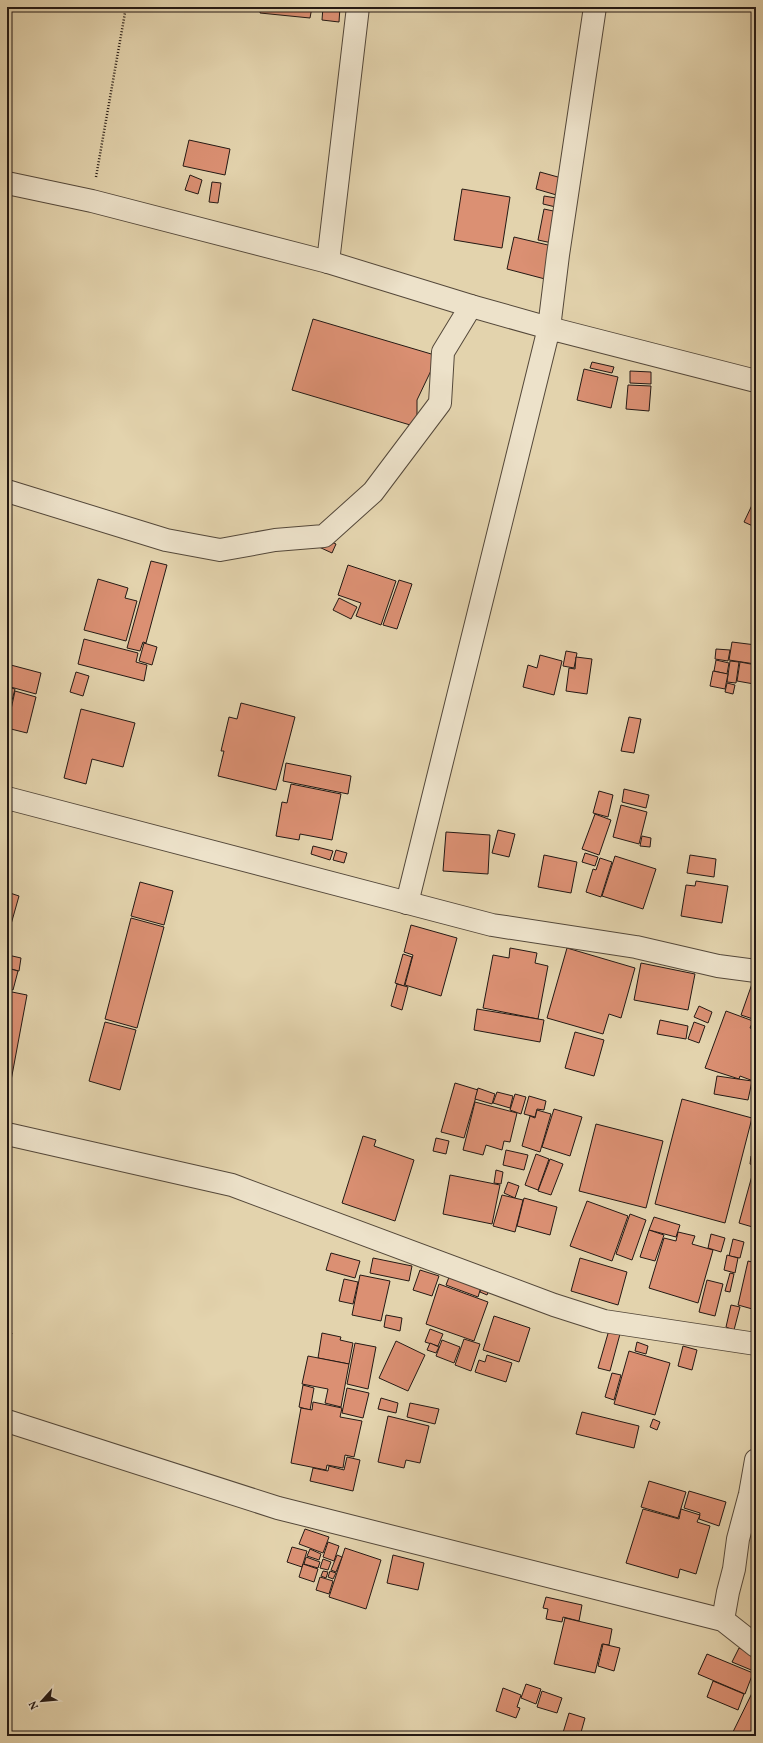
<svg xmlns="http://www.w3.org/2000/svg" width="763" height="1743" viewBox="0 0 763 1743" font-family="Vollkorn,serif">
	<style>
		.building { fill: #db9073; stroke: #241914 }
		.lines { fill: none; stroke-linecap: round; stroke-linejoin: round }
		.street-casing { stroke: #54483a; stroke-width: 24 }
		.path { stroke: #241914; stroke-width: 2.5; stroke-dasharray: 1 2; stroke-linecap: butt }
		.street { stroke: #ede2ca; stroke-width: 22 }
	</style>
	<rect width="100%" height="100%" fill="#e3d3ad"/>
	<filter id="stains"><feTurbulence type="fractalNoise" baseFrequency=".005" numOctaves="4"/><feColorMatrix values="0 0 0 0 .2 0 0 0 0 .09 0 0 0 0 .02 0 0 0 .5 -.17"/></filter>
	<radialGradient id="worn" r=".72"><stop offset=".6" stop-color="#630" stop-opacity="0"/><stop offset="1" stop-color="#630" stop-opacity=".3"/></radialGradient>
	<g class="building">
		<polygon points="261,7 312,7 310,18 260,13"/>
		<polygon points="323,7 340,7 339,22 322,20"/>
		<polygon points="189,140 230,149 225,175 183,166"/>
		<polygon points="540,172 565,179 560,196 536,189"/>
		<polygon points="190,175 202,180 198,194 185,190"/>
		<polygon points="212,182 221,183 218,203 209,202"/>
		<polygon points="462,189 510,197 502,248 454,240"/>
		<polygon points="544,196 562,199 560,208 543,204"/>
		<polygon points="544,209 558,212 552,243 538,240"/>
		<polygon points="514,237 552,246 545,279 507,269"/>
		<polygon points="313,319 438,356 417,400 417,427 292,390"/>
		<polygon points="592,362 614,367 612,373 590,368"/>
		<polygon points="584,369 618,377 611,408 577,400"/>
		<polygon points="630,371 651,372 651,384 630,383"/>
		<polygon points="628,385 651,386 649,411 626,409"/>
		<polygon points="753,503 756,504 755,527 744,522"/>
		<polygon points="323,538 336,544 332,553 319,547"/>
		<polygon points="151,561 167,565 146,643 143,642 140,651 127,648"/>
		<polygon points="348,565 396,581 381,625 356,616 361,603 338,595"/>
		<polygon points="98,579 128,588 125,598 137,601 126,641 84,630"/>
		<polygon points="399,580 412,584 397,629 383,625"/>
		<polygon points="339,598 357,607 351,619 333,610"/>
		<polygon points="84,639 138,653 136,662 147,665 144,681 78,664"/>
		<polygon points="732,642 756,645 755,664 729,660"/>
		<polygon points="144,643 157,647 152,665 139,661"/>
		<polygon points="716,649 730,650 728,661 715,659"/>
		<polygon points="566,651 577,653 574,668 563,666"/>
		<polygon points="540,655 562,661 554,695 523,687 528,665 537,668"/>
		<polygon points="576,657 592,659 587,694 566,691 569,668 575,669"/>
		<polygon points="716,660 729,663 727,674 714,671"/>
		<polygon points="730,661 739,662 736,683 727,682"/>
		<polygon points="740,662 756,665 754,684 737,681"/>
		<polygon points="7,664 41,673 36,694 7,686"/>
		<polygon points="713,671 728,674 725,689 710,686"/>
		<polygon points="76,672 89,676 83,696 70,692"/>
		<polygon points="727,683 735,685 733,694 725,692"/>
		<polygon points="7,687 15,689 10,708 7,708"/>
		<polygon points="15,691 36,697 27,733 7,728"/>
		<polygon points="241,703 295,717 276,790 218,776 224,751 221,751 229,717 237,719"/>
		<polygon points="81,709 135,723 123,767 92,759 86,784 64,778"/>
		<polygon points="629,717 641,719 634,753 621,751"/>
		<polygon points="286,763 351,776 348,794 283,781"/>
		<polygon points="291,784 341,794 332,840 300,834 299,840 276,836 282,802 287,803"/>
		<polygon points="624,789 649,795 646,808 622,802"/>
		<polygon points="599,791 613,795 608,817 593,813"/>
		<polygon points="621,805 647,812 639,844 613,837"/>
		<polygon points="595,814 611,820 599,855 582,849"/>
		<polygon points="498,830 515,834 509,857 492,853"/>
		<polygon points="446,832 490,835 488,874 443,871"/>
		<polygon points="642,836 651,838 650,847 640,846"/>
		<polygon points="313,846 333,851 330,860 311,854"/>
		<polygon points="336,850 347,853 344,863 333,860"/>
		<polygon points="585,853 598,857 595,866 582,862"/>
		<polygon points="544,855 577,862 571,893 538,887"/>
		<polygon points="690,855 716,859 714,877 687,873"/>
		<polygon points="615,856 656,869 643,909 602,896"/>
		<polygon points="600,858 612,862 601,897 586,892 593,869 596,870"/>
		<polygon points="696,881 728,886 722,923 681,916 686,885 695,886"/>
		<polygon points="140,882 173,891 164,925 131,916"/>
		<polygon points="7,892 19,896 8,935 7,935"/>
		<polygon points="131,918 164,927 137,1028 105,1019"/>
		<polygon points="411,925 457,938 441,996 405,985 413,955 404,952"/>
		<polygon points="7,938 11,939 8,953 7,953"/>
		<polygon points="510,948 537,953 535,963 548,966 538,1019 483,1008 493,955 509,958"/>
		<polygon points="567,948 635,968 621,1018 609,1014 603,1034 547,1018"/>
		<polygon points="403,954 412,957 404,986 395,983"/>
		<polygon points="8,955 21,958 19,971 7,968"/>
		<polygon points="641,963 695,974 688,1010 634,1000"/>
		<polygon points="7,968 18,971 13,990 7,988"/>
		<polygon points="753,981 756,982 756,1020 741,1015"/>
		<polygon points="397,984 408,987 402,1010 391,1006"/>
		<polygon points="7,991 27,995 10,1086 7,1086"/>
		<polygon points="699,1006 712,1012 708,1023 694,1017"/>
		<polygon points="477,1009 544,1020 540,1042 474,1030"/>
		<polygon points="726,1011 753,1021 750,1028 756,1030 756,1082 740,1076 739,1079 705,1068"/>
		<polygon points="660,1020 688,1026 686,1039 657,1034"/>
		<polygon points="105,1022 136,1030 120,1090 89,1081"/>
		<polygon points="694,1022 705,1026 699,1043 688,1039"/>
		<polygon points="575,1032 604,1040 594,1076 565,1068"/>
		<polygon points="717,1076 752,1081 748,1100 714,1094"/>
		<polygon points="455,1083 478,1090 464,1138 441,1132"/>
		<polygon points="478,1088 495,1094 492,1104 475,1099"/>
		<polygon points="497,1092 513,1096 510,1108 493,1103"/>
		<polygon points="515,1094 526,1097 521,1114 510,1110"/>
		<polygon points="529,1096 546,1101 544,1110 537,1109 535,1117 524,1114"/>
		<polygon points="682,1099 752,1118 725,1223 655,1204"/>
		<polygon points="475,1102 517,1113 510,1142 504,1141 502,1150 486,1145 483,1155 463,1150"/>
		<polygon points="554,1109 582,1117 570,1156 542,1147"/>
		<polygon points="537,1110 551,1114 540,1152 522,1146 530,1116 535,1118"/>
		<polygon points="596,1124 663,1141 646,1208 579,1191"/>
		<polygon points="363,1136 376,1140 374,1146 414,1160 395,1221 342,1203"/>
		<polygon points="436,1138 449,1141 446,1154 433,1151"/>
		<polygon points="506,1150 528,1155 524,1170 503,1165"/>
		<polygon points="536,1154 549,1159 538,1190 525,1185"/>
		<polygon points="751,1156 756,1157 756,1166 750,1164"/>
		<polygon points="550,1159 563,1164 551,1195 538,1191"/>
		<polygon points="496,1170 503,1172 501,1184 494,1183"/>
		<polygon points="753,1172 756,1173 756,1228 739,1223"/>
		<polygon points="450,1175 500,1185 492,1224 443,1214"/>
		<polygon points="508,1182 519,1186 515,1198 504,1193"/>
		<polygon points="502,1195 523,1200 515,1232 493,1226"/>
		<polygon points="524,1198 557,1207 550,1235 517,1226"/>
		<polygon points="587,1201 628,1216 612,1261 570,1246"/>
		<polygon points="630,1214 646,1220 632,1260 616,1254"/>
		<polygon points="654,1217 680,1225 676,1237 649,1230"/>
		<polygon points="649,1230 664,1235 655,1261 640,1257"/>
		<polygon points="678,1232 695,1236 692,1244 713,1250 698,1303 649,1288 664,1238 676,1241"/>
		<polygon points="711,1234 725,1238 721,1252 708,1248"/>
		<polygon points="733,1239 744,1242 740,1258 729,1256"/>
		<polygon points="331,1253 360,1261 355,1278 326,1270"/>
		<polygon points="727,1255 738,1258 735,1273 724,1270"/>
		<polygon points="373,1258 412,1266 409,1281 370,1273"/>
		<polygon points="580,1258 627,1272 618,1305 571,1291"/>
		<polygon points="748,1261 756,1263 756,1310 738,1305"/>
		<polygon points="420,1270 439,1276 432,1296 413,1290"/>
		<polygon points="451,1272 482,1284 478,1297 446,1285"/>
		<polygon points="730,1273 734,1274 730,1292 725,1291"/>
		<polygon points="360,1275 390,1281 381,1321 352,1315"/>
		<polygon points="344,1279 358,1282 353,1304 339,1301"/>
		<polygon points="707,1280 723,1284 715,1316 699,1312"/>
		<polygon points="483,1282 491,1285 487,1295 480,1292"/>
		<polygon points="439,1284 488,1302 474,1341 426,1324"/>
		<polygon points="731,1305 740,1307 734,1330 726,1327"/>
		<polygon points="386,1315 402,1318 400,1331 384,1327"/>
		<polygon points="494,1316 530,1328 519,1362 483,1350"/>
		<polygon points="430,1329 443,1334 438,1346 425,1342"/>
		<polygon points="609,1330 620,1334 610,1371 598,1368"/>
		<polygon points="7,1332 12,1333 7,1345"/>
		<polygon points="322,1333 341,1337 340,1340 353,1343 349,1364 318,1358"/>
		<polygon points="464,1339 480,1344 471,1371 455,1365"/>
		<polygon points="442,1340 460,1347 454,1363 436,1356"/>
		<polygon points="396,1341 425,1355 408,1391 379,1378"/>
		<polygon points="637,1342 648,1346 646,1354 635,1351"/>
		<polygon points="355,1343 376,1347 368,1389 347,1384"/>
		<polygon points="430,1343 439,1347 436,1353 427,1350"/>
		<polygon points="683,1346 697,1350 692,1370 678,1366"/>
		<polygon points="629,1351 670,1363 655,1415 614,1404"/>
		<polygon points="487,1355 512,1363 506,1382 475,1372 479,1360 485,1362"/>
		<polygon points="308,1356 349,1364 341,1407 325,1403 328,1389 302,1384"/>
		<polygon points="612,1373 621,1375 614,1400 605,1397"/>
		<polygon points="303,1385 314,1388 310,1410 299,1407"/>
		<polygon points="347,1388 369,1393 363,1418 342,1413"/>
		<polygon points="381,1398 398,1403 396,1413 378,1409"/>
		<polygon points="313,1402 342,1408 340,1417 362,1421 354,1457 345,1455 343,1468 327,1465 326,1470 291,1463 301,1408 312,1410"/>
		<polygon points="410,1403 439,1409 435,1424 407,1417"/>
		<polygon points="582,1412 639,1426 634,1448 576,1434"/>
		<polygon points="388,1416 429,1426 420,1463 406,1460 404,1468 378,1462"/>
		<polygon points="653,1419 660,1422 657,1430 650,1427"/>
		<polygon points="347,1457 360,1460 353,1491 310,1481 313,1468 328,1471 329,1466 344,1470"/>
		<polygon points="649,1481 686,1492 678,1518 641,1507"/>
		<polygon points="689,1491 726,1502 719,1526 699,1519 700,1513 684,1508"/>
		<polygon points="643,1509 679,1519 681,1509 700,1515 697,1522 710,1526 696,1574 680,1569 678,1578 626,1563"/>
		<polygon points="305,1529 329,1537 323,1553 299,1544"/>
		<polygon points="328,1542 339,1546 334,1561 323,1557"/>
		<polygon points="292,1547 307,1551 302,1567 287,1562"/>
		<polygon points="345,1548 381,1560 366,1609 329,1597"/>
		<polygon points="310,1549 321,1554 319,1560 307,1556"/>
		<polygon points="337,1555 342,1557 336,1572 331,1570"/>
		<polygon points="393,1555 424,1563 418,1590 387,1583"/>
		<polygon points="306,1557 320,1562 318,1568 304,1564"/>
		<polygon points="323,1559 331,1562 328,1570 320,1568"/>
		<polygon points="303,1564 318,1569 314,1582 299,1577"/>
		<polygon points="323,1571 328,1572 326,1578 321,1576"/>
		<polygon points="330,1571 336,1573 333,1579 328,1577"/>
		<polygon points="320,1577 333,1581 329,1594 316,1590"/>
		<polygon points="546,1597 582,1605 579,1621 563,1617 562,1622 546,1619 548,1609 543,1608"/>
		<polygon points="565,1618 612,1629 609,1645 602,1644 595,1673 554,1664"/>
		<polygon points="603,1644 620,1648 614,1671 598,1666"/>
		<polygon points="739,1648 756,1655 756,1672 732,1662"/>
		<polygon points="707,1654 753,1673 745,1694 698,1674"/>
		<polygon points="713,1681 744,1694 738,1710 707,1697"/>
		<polygon points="526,1684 541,1689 536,1704 521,1698"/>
		<polygon points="756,1685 756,1736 731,1736"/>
		<polygon points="503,1688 521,1695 517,1707 520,1708 516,1718 496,1711"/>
		<polygon points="542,1691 562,1698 557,1713 537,1707"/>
		<polygon points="569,1713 585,1718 580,1736 562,1736"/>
	</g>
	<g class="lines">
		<defs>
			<g id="street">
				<polyline points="7,183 92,201 328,262 471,306 549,328 558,255 595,7"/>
				<polyline points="328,262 358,7"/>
				<polyline points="7,491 166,540 220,550 275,540 324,536 373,492 440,403 443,352 471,306"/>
				<polyline points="7,798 492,925 636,947 718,966 756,971"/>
				<polyline points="407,903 549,328 756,381"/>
				<polyline points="7,1134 232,1185 554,1305 604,1321 756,1344"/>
				<polyline points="7,1421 278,1508 723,1620 756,1646"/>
				<polyline points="723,1620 728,1592 734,1569 738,1539 750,1494 756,1460"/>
			</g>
		</defs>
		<use href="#street" class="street-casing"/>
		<polyline class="path" points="96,177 126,7"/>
		<use href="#street" class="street"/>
	</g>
	<rect width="763" height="1743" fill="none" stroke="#e3d3ad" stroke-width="24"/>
	<rect x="8" y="8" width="747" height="1727" fill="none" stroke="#241914" stroke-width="2"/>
	<rect x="12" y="12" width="739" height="1719" fill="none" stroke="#241914"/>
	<g transform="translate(42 1701) rotate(243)" stroke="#ede2ca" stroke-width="3" paint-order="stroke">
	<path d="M0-3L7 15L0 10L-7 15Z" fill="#241914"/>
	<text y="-6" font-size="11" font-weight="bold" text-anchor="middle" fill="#241914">N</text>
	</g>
	<rect width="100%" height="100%" filter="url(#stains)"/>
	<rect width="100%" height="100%" fill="url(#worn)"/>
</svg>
